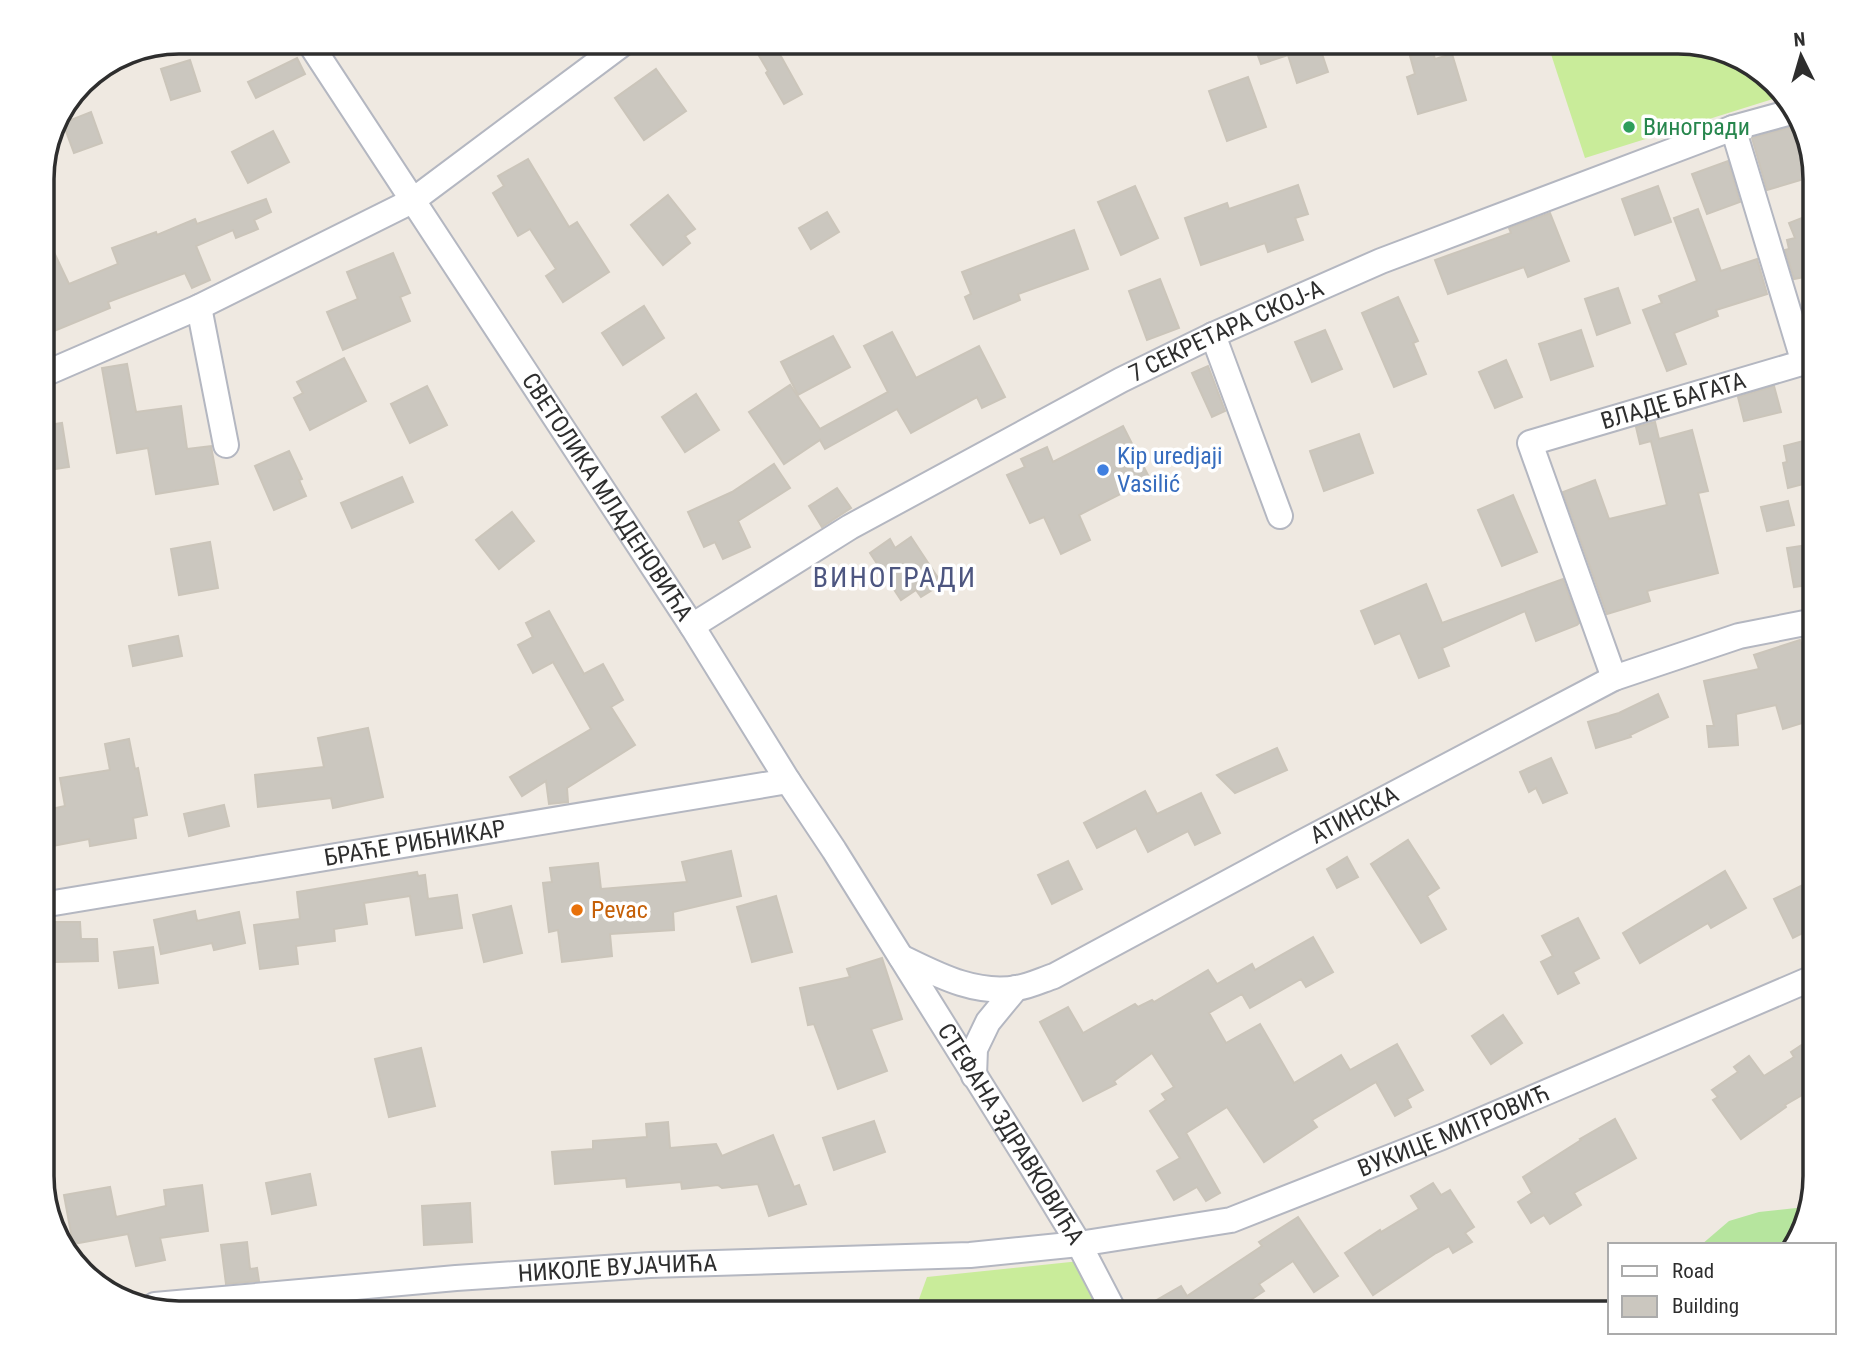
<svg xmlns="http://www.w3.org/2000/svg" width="1857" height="1355" viewBox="0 0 1857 1355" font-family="'Roboto Condensed',sans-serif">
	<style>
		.green { fill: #b6e59e }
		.pitch { fill: #c9ec9a }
		.building { fill: #cbc7bf; stroke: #cbc5ba; stroke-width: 2 }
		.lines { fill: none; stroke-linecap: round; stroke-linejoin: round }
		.minor-casing { stroke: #b4b7c1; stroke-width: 28 }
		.minor { stroke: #fff; stroke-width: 24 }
		.leisure-dot { fill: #2e9e5b; stroke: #fff; stroke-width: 2.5 }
		.shop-dot { fill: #3f7fe0; stroke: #fff; stroke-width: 2.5 }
		.food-dot { fill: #e8710a; stroke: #fff; stroke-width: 2.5 }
		.labels { text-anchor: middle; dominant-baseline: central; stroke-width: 7; stroke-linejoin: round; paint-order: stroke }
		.leisure-label { font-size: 24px; fill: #27864d; stroke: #fff; text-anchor: start }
		.street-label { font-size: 24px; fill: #2e2e2e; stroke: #fff }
		.shop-label { font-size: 24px; fill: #366cbe; stroke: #fff; text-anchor: start }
		.food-label { font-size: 24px; fill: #c56008; stroke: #fff; text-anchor: start }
		.quarter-label { font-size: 28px; letter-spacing: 2px; fill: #4d5680; stroke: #fff }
		.rim { fill: none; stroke: #2e2e2e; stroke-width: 3.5 }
	</style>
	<rect width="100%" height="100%" fill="#efe9e1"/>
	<polygon class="green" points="1805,1207 1792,1245 1701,1245 1729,1221 1759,1212"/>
	<g class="pitch">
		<polygon points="1547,42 1679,42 1761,70 1782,96 1585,158"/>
		<polygon points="1080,1261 1104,1313 914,1313 927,1277"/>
	</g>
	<g class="building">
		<polygon points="751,42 773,42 802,94 784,104 766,73 768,71"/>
		<polygon points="1253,42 1318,42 1328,72 1297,83 1288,55 1261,64"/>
		<polygon points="1432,49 1435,59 1452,54 1466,100 1418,114 1407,77 1415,74 1410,56"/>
		<polygon points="297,58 305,74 256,98 248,82"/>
		<polygon points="190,60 200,91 171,100 161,69"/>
		<polygon points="656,69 686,111 644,140 615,98"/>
		<polygon points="1248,77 1266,127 1227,141 1209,91"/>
		<polygon points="91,112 102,143 74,153 63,123"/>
		<polygon points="1802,124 1810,157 1802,159 1807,178 1767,190 1752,138"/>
		<polygon points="273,131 289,162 248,183 232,152"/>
		<polygon points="528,159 569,227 577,222 609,272 563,302 546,276 556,269 530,229 518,236 493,193 504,186 498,176"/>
		<polygon points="1728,161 1740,202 1707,214 1692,174"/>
		<polygon points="1298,185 1308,214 1295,218 1303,240 1268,252 1265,243 1201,265 1185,218 1227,203 1229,209"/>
		<polygon points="1135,186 1158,238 1121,255 1098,202"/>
		<polygon points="1658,186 1671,222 1635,235 1622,199"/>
		<polygon points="668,195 695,229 685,236 690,243 663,265 631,225"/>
		<polygon points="266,199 271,212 254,220 258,229 236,238 233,230 196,246 210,280 192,288 185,273 108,302 110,308 42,336 42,227 69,284 118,264 112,248 156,232 157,235 195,219 197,224"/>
		<polygon points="1698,209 1721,271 1757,259 1767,294 1716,310 1718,316 1674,333 1686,364 1667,371 1643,310 1662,303 1659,296 1697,281 1674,218"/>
		<polygon points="827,212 839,232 811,249 799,228"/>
		<polygon points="1550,213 1569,261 1528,277 1524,267 1448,294 1435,260 1511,233 1509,228"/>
		<polygon points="1815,213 1815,286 1814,286 1809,276 1794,279 1785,250 1789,249 1787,240 1795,238 1789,223"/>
		<polygon points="1074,230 1088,269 1018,294 1020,300 974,319 965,297 971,294 962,272"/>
		<polygon points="393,253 410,293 400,297 410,321 343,350 327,312 358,299 347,272"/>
		<polygon points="1160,279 1179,328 1147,340 1129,291"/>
		<polygon points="1618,288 1630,323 1597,335 1585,299"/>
		<polygon points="1398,297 1418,341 1413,343 1426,374 1394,387 1362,313"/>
		<polygon points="644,306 664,338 623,365 602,333"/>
		<polygon points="1325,330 1342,369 1312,382 1295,342"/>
		<polygon points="1581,330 1593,366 1551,380 1539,344"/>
		<polygon points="892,332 916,378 979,346 1005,397 982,408 977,397 911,433 897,409 825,449 820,440 784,464 749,412 790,385 820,429 888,392 864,346"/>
		<polygon points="833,336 850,367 798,395 781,362"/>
		<polygon points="344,358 366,401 310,430 294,398 303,393 297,382"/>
		<polygon points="1506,360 1522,397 1495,408 1479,372"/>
		<polygon points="127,364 136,412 181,406 187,449 211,446 218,484 156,494 148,448 117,453 102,368"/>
		<polygon points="1208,366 1225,411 1212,417 1192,373"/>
		<polygon points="427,386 447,425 410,443 391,404"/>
		<polygon points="1774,386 1781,412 1744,421 1738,397"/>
		<polygon points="696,394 719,430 685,452 662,417"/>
		<polygon points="1655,422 1659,439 1692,430 1708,491 1698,493 1718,573 1647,591 1650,601 1607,614 1563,492 1595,480 1609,519 1667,505 1651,441 1640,444 1636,427"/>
		<polygon points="62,423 69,467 42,471 42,426"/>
		<polygon points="1123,426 1150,479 1079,515 1090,540 1061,554 1044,517 1030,523 1007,475 1025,467 1021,459 1047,447 1053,462"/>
		<polygon points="1359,434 1373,473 1324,491 1310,451"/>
		<polygon points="1815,438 1815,481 1788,488 1783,463 1787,462 1784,446"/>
		<polygon points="289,451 302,479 299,480 306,496 274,510 255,466"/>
		<polygon points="774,464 790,488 738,521 750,547 723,559 715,542 704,547 688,512 732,492"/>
		<polygon points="402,477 413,502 352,528 341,503"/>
		<polygon points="837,488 851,508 822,527 809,506"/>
		<polygon points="1513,495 1537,552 1502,566 1478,510"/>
		<polygon points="1788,501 1794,525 1767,531 1761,507"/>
		<polygon points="512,512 534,541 499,569 476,540"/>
		<polygon points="911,537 942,584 921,597 916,590 901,600 870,553 890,539 895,548"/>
		<polygon points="210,542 218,588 179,595 171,549"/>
		<polygon points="1815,544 1815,584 1794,587 1787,548"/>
		<polygon points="1563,579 1579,623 1577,625 1536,641 1525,611 1442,648 1449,666 1419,678 1400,633 1375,644 1361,611 1426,584 1442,623"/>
		<polygon points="549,611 584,674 603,664 623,700 611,707 635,745 567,788 568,802 549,804 546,781 522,796 510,777 591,729 553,662 533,673 518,645 533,637 526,623"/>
		<polygon points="178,636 182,656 133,666 129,646"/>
		<polygon points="1800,640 1804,652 1815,649 1815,668 1810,670 1809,673 1815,693 1815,719 1783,729 1776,705 1736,714 1738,745 1709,747 1707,726 1714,726 1704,681 1759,669 1754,655"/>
		<polygon points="1658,694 1668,717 1630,735 1631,737 1596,748 1588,722 1619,713"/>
		<polygon points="368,728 383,797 333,808 331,798 258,807 255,775 324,767 318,738"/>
		<polygon points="129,739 135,769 138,768 147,815 133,818 136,838 90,846 89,839 42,848 42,811 65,806 60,778 110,770 105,744"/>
		<polygon points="1277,748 1287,770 1235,793 1217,775"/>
		<polygon points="1551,758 1567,793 1543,803 1536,788 1529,792 1520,772"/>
		<polygon points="1145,791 1157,814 1201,793 1220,833 1195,845 1188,831 1148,852 1136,828 1097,848 1084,823"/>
		<polygon points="224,805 229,826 189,836 184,814"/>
		<polygon points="1408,840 1439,888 1427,896 1446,929 1421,943 1371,864"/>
		<polygon points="731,851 741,896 673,912 674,930 610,934 612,956 562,962 558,930 549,932 543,883 552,882 550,868 598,863 601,889 687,882 682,862"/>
		<polygon points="1347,857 1358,877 1337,888 1327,869"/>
		<polygon points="1068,861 1082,889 1052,904 1038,875"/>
		<polygon points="1725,871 1746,908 1711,928 1708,923 1640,963 1623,933"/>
		<polygon points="417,872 418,876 425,875 428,899 457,895 462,928 416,935 410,896 364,903 367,924 334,929 335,941 296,946 298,964 260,969 254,925 300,919 297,892"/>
		<polygon points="1815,879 1815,927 1793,938 1774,899"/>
		<polygon points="776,896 792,952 752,962 737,907"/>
		<polygon points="511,906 522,953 484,962 473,915"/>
		<polygon points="195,911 197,921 239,912 245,943 214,950 212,943 161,954 154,920"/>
		<polygon points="1578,918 1599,958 1573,972 1579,983 1558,994 1541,962 1553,956 1542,936"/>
		<polygon points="54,922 80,922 81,939 97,939 98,961 55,962"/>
		<polygon points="1313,937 1333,972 1306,987 1301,979 1250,1008 1242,994 1209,1013 1226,1043 1260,1024 1294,1083 1341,1055 1350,1070 1397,1044 1423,1090 1407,1099 1411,1107 1395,1116 1376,1082 1312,1120 1317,1127 1264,1162 1227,1107 1186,1133 1220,1193 1206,1201 1197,1187 1174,1200 1157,1171 1180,1158 1150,1111 1166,1100 1162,1094 1174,1087 1152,1053 1114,1081 1116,1084 1083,1101 1040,1022 1068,1007 1083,1033 1135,1004 1138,1007 1152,1000 1154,1002 1208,970 1217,984 1252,964 1255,970"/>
		<polygon points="153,947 158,983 119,988 114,952"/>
		<polygon points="882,958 902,1019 871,1029 887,1071 838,1089 814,1024 808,1025 800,988 850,977 847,969"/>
		<polygon points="1503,1015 1522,1043 1491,1064 1472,1036"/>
		<polygon points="1815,1036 1815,1090 1811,1084 1802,1091 1804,1094 1785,1105 1786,1107 1741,1139 1713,1100 1718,1097 1712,1090 1738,1072 1734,1067 1749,1056 1764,1076 1794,1057 1791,1052"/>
		<polygon points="421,1048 435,1106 389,1117 375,1059"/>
		<polygon points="1615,1119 1636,1158 1574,1193 1581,1205 1550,1224 1544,1215 1531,1223 1518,1202 1532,1193 1523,1177 1581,1140 1580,1139"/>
		<polygon points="874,1121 885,1152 834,1170 823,1138"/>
		<polygon points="668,1122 670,1148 716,1144 722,1156 773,1135 794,1187 799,1185 806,1204 769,1216 758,1184 722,1188 718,1185 682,1189 681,1182 627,1187 626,1178 555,1184 552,1152 593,1149 593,1141 647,1137 646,1124"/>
		<polygon points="310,1174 316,1205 272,1214 266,1183"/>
		<polygon points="1433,1183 1441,1195 1450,1190 1474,1227 1465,1233 1472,1242 1453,1253 1449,1246 1436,1253 1373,1295 1345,1253 1380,1230 1381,1232 1419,1209 1411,1196"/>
		<polygon points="202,1185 208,1231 160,1238 165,1260 136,1266 128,1234 73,1244 64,1195 110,1187 116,1217 166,1206 164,1190"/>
		<polygon points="470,1203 472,1242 424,1245 422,1206"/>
		<polygon points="1298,1217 1338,1276 1314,1292 1293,1261 1259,1284 1264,1291 1231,1313 1134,1313 1181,1286 1187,1296 1262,1246 1259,1242"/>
		<polygon points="247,1242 250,1269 257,1268 259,1281 226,1284 221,1245"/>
	</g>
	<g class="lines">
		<defs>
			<g id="minor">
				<path id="s1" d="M309,42l383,584 96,155 46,69 198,317 47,77 36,69"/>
				<polyline points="1733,128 1804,363"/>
				<polyline points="199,307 226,445"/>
				<polyline points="1213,335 1280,516"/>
				<polyline points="42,375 199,307 412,201 625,42"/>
				<path id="s2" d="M692,626l158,-99 271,-147 92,-45 168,-74 352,-133 62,-17"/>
				<path id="s3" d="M1614,678l-84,-235 285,-84"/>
				<path id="s4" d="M42,905l746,-124"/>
				<path id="s5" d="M901,957c37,18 74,38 116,31 13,-2 25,-8 37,-12l245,-132 315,-166 125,-42 76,-15"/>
				<polyline points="974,1076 975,1049 988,1022 1016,988"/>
				<path id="s6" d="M155,1305l301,-27 194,-13 320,-10 109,-11 152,-24 211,-83 373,-160"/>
			</g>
		</defs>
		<use href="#minor" class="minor-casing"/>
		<use href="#minor" class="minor"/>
	</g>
	<circle class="leisure-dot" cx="1629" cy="127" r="7"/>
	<circle class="shop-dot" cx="1103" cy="470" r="7"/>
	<circle class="food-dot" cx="577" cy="910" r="7"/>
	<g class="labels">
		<g class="leisure-label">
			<text x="1643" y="127">Виногради</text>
		</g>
		<g class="street-label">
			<text stroke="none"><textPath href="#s2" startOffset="611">7 СЕКРЕТАРА СКОЈ-А</textPath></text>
			<text stroke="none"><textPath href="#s3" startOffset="399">ВЛАДЕ БАГАТА</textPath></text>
			<text stroke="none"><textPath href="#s1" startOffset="544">СВЕТОЛИКА МЛАДЕНОВИЋА</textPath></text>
			<text stroke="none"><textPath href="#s5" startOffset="502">АТИНСКА</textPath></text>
			<text stroke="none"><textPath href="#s4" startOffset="378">БРАЋЕ РИБНИКАР</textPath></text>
			<text stroke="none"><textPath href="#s6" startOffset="1320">ВУКИЦЕ МИТРОВИЋ</textPath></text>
			<text stroke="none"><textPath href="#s1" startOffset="1298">СТЕФАНА ЗДРАВКОВИЋА</textPath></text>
			<text stroke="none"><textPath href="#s6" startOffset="464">НИКОЛЕ ВУЈАЧИЋА</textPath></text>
		</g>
		<g class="shop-label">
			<text x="1117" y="456">Kip uredjaji<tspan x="1117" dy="28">Vasilić</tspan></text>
		</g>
		<g class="food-label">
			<text x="591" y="910">Pevac</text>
		</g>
		<g class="quarter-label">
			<text x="895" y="577">ВИНОГРАДИ</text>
		</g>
	</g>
	<path d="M0 0H1857V1355H0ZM179 54H1678A125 125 0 0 1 1803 179V1176A125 125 0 0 1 1678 1301H179A125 125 0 0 1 54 1176V179A125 125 0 0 1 179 54Z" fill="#fff" fill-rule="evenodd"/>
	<path class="rim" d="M179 54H1678A125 125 0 0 1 1803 179V1176A125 125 0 0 1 1678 1301H179A125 125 0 0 1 54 1176V179A125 125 0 0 1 179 54Z"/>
	<rect x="1608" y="1243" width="228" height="91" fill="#ffffff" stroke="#ababab" stroke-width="2"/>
	<rect x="1622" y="1266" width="35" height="10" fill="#ffffff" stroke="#ababab" stroke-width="2"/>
	<text x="1672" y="1278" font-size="21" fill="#2e2e2e">Road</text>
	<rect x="1622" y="1296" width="35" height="21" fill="#cbc7bf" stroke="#ababab" stroke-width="2"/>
	<text x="1672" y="1313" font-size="21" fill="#2e2e2e">Building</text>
	<g transform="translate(1801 56) rotate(355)" stroke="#ffffff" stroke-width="5" paint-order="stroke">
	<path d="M0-5L12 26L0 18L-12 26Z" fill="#2e2e2e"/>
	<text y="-10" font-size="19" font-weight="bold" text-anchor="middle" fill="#2e2e2e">N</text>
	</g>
</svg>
